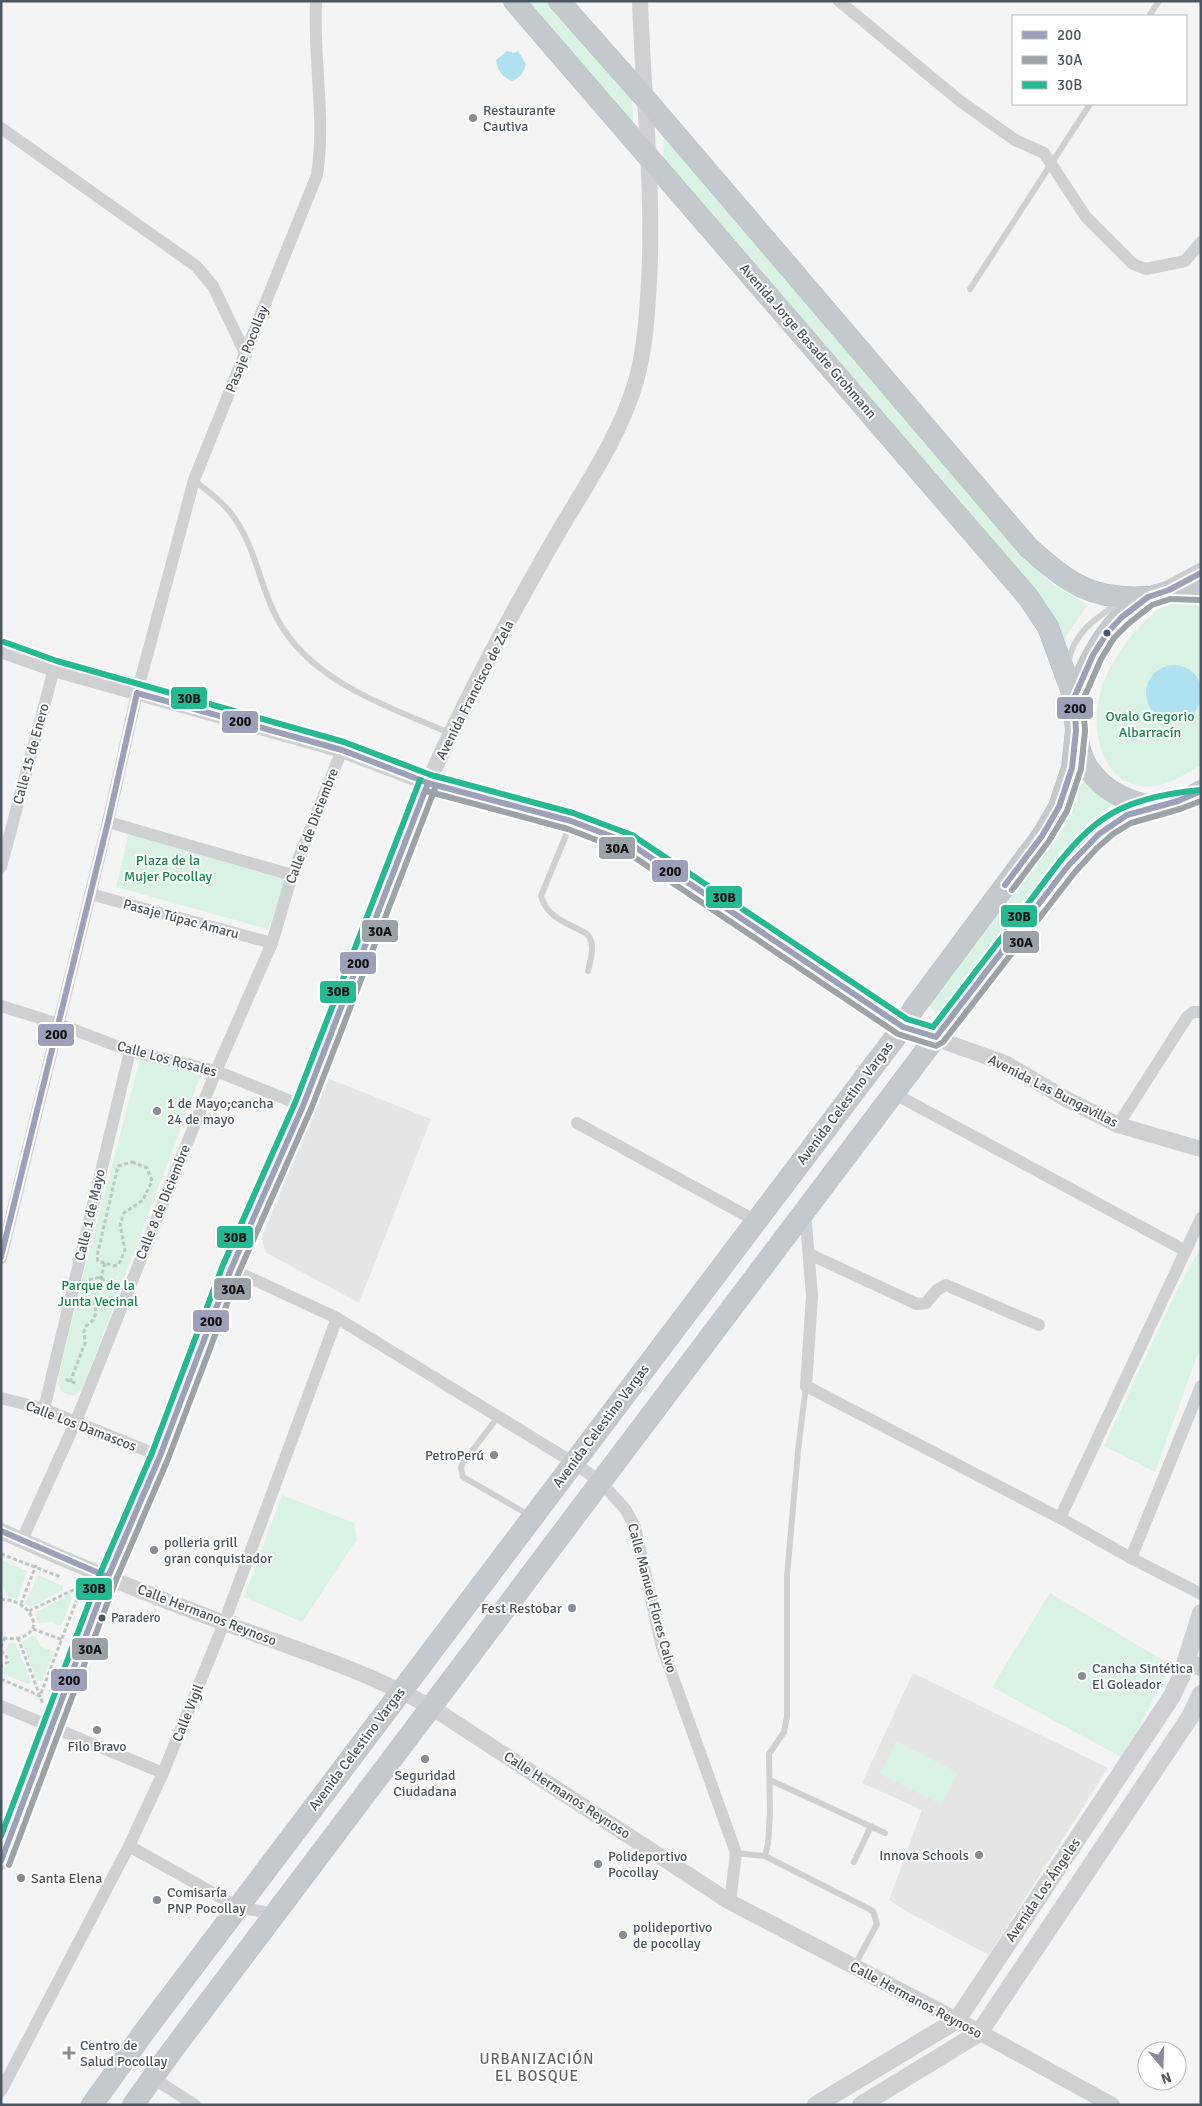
<svg xmlns="http://www.w3.org/2000/svg" width="1202" height="2106" viewBox="0 0 1202 2106" font-family="Signika,sans-serif">
	<style>
		.education { fill: #e6e5e6 }
		.green { fill: #d9f2e3 }
		.water { fill: #aee2f0 }
		.lines { fill: none; stroke-linecap: round; stroke-linejoin: round }
		.trunk-casing { stroke: #b9bec3; stroke-width: 22 }
		.path { stroke: #bcc7c4; stroke-width: 3; stroke-dasharray: 4 2.5; stroke-linecap: butt }
		.service { stroke: #ced0d2; stroke-width: 6 }
		.minor { stroke: #ced0d2; stroke-width: 12 }
		.tertiary { stroke: #ced0d2; stroke-width: 16 }
		.secondary { stroke: #ced0d4; stroke-width: 18 }
		.primary { stroke: #caced1; stroke-width: 20 }
		.trunk { stroke: #c4c9cd; stroke-width: 21 }
		.bus-1-casing { stroke: #fff; stroke-width: 10 }
		.bus-2-casing { stroke: #fff; stroke-width: 10 }
		.bus-3-casing { stroke: #fff; stroke-width: 10 }
		.bus-1 { stroke: #9ca0b9; stroke-width: 6 }
		.bus-2 { stroke: #9ba2a8; stroke-width: 6 }
		.bus-3 { stroke: #24b893; stroke-width: 6 }
		.poi-dot { fill: #868d94; stroke: #fff; stroke-width: 2 }
		.bus-dot { fill: #4a5661; stroke: #fff; stroke-width: 2 }
		.labels { text-anchor: middle; dominant-baseline: central; stroke-width: 4; stroke-linejoin: round; paint-order: stroke }
		.bus-label { font-size: 13px; fill: #4a5661; stroke: #fff; text-anchor: start }
		.poi-label { font-size: 14px; fill: #4a5661; stroke: #fff; text-anchor: start }
		.street-label { font-size: 14px; fill: #4a5661; stroke: #fff }
		.park-label { font-size: 14px; fill: #17864f; stroke: #fff }
		.neighbourhood-label { font-size: 15px; letter-spacing: 1px; fill: #5f6368; stroke: #fff }
		.line-badge { stroke: #fff; stroke-width: 2 }
		.pale-badge-label { font-size: 14px; text-anchor: middle; font-weight: bold; fill: #111 }
	</style>
	<rect width="100%" height="100%" fill="#f4f4f4"/>
	<g class="education">
		<polygon points="327,1078 431,1119 359,1303 265,1252 262,1237"/>
		<polygon points="913,1673 1108,1768 989,1955 911,1914 889,1900 922,1810 862,1783"/>
	</g>
	<g class="green">
		<polygon points="526,1 548,1 632,98 633,125"/>
		<polygon points="664,133 1051,583 1087,605 1064,639 1041,600 963,504 663,158"/>
		<path d="M1186,599h15v166c-14,8 -32,20 -49,21 -51,4 -63,-57 -51,-96 9,-29 33,-62 57,-80 8,-5 20,-8 28,-11z"/>
		<path d="M1080,776l36,27 -23,15 -14,15 -130,177c-11,7 -18,3 -20,-9l131,-176 13,-22z"/>
		<polygon points="131,824 291,869 268,929 116,887"/>
		<path d="M140,1059l59,11 2,5 -119,314 -7,6c-14,0 -18,-6 -16,-20l27,-111z"/>
		<polygon points="1201,1246 1201,1350 1197,1356 1155,1472 1104,1446 1175,1294"/>
		<polygon points="282,1495 354,1523 357,1539 302,1622 244,1597"/>
		<polygon points="1,1560 27,1571 18,1599 7,1596 1,1579"/>
		<polygon points="38,1575 63,1586 63,1590 31,1607 25,1603"/>
		<polygon points="1050,1593 1171,1665 1123,1758 992,1687"/>
		<polygon points="70,1594 72,1598 63,1623 60,1626 51,1622 38,1623 35,1613"/>
		<polygon points="32,1636 36,1637 41,1647 54,1651 42,1681 37,1681 22,1642"/>
		<polygon points="9,1643 15,1643 31,1681 28,1684 1,1673 1,1668 8,1665 10,1660 6,1650"/>
		<polygon points="896,1741 958,1773 942,1805 880,1774"/>
	</g>
	<g class="water">
		<path d="M507,51l7,2 4,-2 8,13c-3,9 -5,13 -14,17 -11,-5 -14,-10 -16,-21z"/>
		<circle cx="1174" cy="693" r="28"/>
	</g>
	<g class="lines">
		<defs>
			<g id="trunk">
				<polyline points="514,1 1028,597 1048,627 1074,698"/>
				<path d="M559,1l84,95 385,451c40,36 64,54 120,50"/>
				<path d="M1201,591c-59,-6 -92,29 -115,79 -4,9 -11,19 -12,28 -1,7 1,16 1,23 1,14 5,35 13,47 16,24 49,41 78,37 13,-1 24,-7 35,-14"/>
				<polyline points="92,2105 144,2032 903,1027 914,1008 1042,836 1059,807 1072,768 1076,731"/>
				<path d="M133,2105l38,-53 765,-1015 132,-171c34,-37 46,-50 97,-60"/>
			</g>
		</defs>
		<use href="#trunk" class="trunk-casing"/>
		<g class="path">
			<polygon points="132,1162 147,1168 152,1181 143,1200 124,1213 120,1224 125,1250 119,1264 114,1266 98,1261 97,1256 118,1166"/>
			<polyline points="89,1280 100,1277 115,1289"/>
			<polyline points="66,1379 70,1382 78,1383"/>
			<polyline points="70,1382 85,1343 84,1331 86,1326 93,1320 96,1313 94,1301 105,1263"/>
			<polyline points="1,1554 61,1577"/>
			<path d="M1,1599c16,1 30,9 33,25 -3,14 -20,17 -33,13"/>
			<polyline points="21,1604 36,1565"/>
			<polyline points="29,1611 82,1586"/>
			<polyline points="33,1629 63,1640"/>
			<polyline points="18,1638 43,1704"/>
			<polyline points="1,1647 5,1638"/>
			<polyline points="1,1651 6,1655 8,1662 1,1666"/>
			<polyline points="1,1679 40,1696 82,1586 80,1585"/>
		</g>
		<g class="service">
			<polyline points="1149,16 1159,1"/>
			<polyline points="970,289 1090,104"/>
			<path d="M194,480c14,12 31,23 41,39 23,33 26,77 49,111 35,54 109,79 166,103"/>
			<path d="M1068,662c7,-31 27,-43 52,-60"/>
			<path d="M571,823l-30,73c6,22 27,27 46,38 9,11 4,23 1,37"/>
			<polyline points="498,1417 462,1464 461,1468 463,1477 529,1515"/>
			<polyline points="770,1780 885,1833"/>
			<polyline points="736,1853 765,1856 768,1844 770,1813 769,1754 784,1732 787,1717 787,1576 798,1451 806,1386"/>
			<polyline points="765,1856 873,1911 877,1924 855,1965"/>
			<polyline points="854,1862 871,1826"/>
		</g>
		<g class="minor">
			<polyline points="839,1 960,101 1015,140 1044,153 1086,217 1133,264 1146,269 1185,261 1201,242"/>
			<polyline points="1,128 196,266 213,286 246,355"/>
			<polyline points="108,822 292,875"/>
			<polyline points="1,867 54,669"/>
			<polyline points="90,894 272,943"/>
			<polyline points="1,1006 59,1024 130,1051 216,1071 303,1106"/>
			<polyline points="893,1093 1184,1250"/>
			<polyline points="577,1123 756,1221"/>
			<polyline points="1118,1125 1187,1017 1193,1012 1201,1012"/>
			<polyline points="805,1210 812,1296 806,1386 1060,1518 1131,1558 1201,1594"/>
			<polyline points="809,1254 917,1304 926,1303 937,1290 946,1285 1039,1325"/>
			<path d="M1,1258l107,-436 29,-129 57,-213 123,-305c9,-57 -4,-116 -1,-174"/>
			<polyline points="231,1269 337,1318 574,1463 601,1482 626,1510 635,1527 661,1644 736,1853 730,1902"/>
			<polyline points="1,1398 44,1409 160,1456"/>
			<polyline points="44,1409 130,1051"/>
			<polyline points="1060,1518 1201,1218"/>
			<polyline points="22,1540 76,1421 216,1071 272,943 292,875 342,750"/>
			<polyline points="1131,1558 1201,1386"/>
			<polyline points="1,1706 163,1773"/>
			<polyline points="129,1846 238,1907 275,1914"/>
			<polyline points="153,2078 195,2105"/>
			<polyline points="1,2091 129,1846 163,1773 224,1623 337,1318"/>
		</g>
		<g class="tertiary">
			<polyline points="1,650 54,669 342,750 428,783 571,821 629,843 903,1027 1005,1063 1066,1099 1118,1125 1201,1149"/>
			<path d="M1,1531c74,34 150,65 226,93 69,25 139,47 204,83l299,195 227,118 155,85"/>
			<path d="M1,1862l107,-285 52,-121 71,-187 72,-163 125,-323c35,-79 76,-156 119,-231 31,-56 71,-109 89,-171 9,-32 11,-65 13,-99 5,-94 -6,-187 -9,-281"/>
		</g>
		<g class="secondary">
			<polyline points="1186,1662 1201,1667"/>
			<polyline points="816,2105 957,2020 1172,1696 1181,1677 1201,1613"/>
			<polyline points="861,2105 979,2033 1190,1717 1201,1694"/>
		</g>
		<polyline class="primary" points="1169,590 1201,573"/>
		<use href="#trunk" class="trunk"/>
		<defs>
			<g id="bus-1">
				<polyline points="1005,885 1042,836 1059,807 1072,768 1076,731 1074,698 1093,655 1107,633 1122,617 1148,597 1169,590 1201,573"/>
				<polyline points="1,1257 108,822 137,693 342,750 428,783 571,821 629,843 903,1027 936,1037 1068,866 1099,834 1127,815 1178,801 1201,791"/>
				<polyline points="1,1531 108,1577"/>
				<polyline points="1,1861 108,1577 160,1456 231,1269 303,1106 428,783"/>
			</g>
			<g id="bus-2">
				<polyline points="426,791 568,829 625,851 898,1034 936,1046 943,1042 1075,872 1097,848 1113,834 1131,823 1180,809 1201,801"/>
				<polyline points="1012,890 1049,841 1067,811 1081,769 1085,731 1083,700 1101,659 1114,638 1128,624 1152,605 1170,599 1201,600"/>
				<polyline points="9,1865 116,1580 168,1459 239,1272 311,1109 436,786"/>
			</g>
			<g id="bus-3">
				<path d="M4,642l53,19 287,81 87,33 142,38 59,22 275,184 26,8c32,-42 65,-84 97,-126 22,-29 45,-64 76,-84 27,-18 63,-24 94,-27"/>
				<polyline points="1,1836 100,1574 152,1453 223,1265 295,1103 420,780"/>
			</g>
		</defs>
		<use href="#bus-1" class="bus-1-casing"/>
		<use href="#bus-2" class="bus-2-casing"/>
		<use href="#bus-3" class="bus-3-casing"/>
		<use href="#bus-1" class="bus-1"/>
		<use href="#bus-2" class="bus-2"/>
		<use href="#bus-3" class="bus-3"/>
	</g>
	<g class="poi-dot">
		<circle cx="473" cy="118" r="5"/>
		<circle cx="157" cy="1111" r="5"/>
		<circle cx="494" cy="1455" r="5"/>
		<circle cx="154" cy="1550" r="5"/>
		<circle cx="572" cy="1608" r="5"/>
		<circle cx="1082" cy="1676" r="5"/>
		<circle cx="97" cy="1730" r="5"/>
		<circle cx="425" cy="1759" r="5"/>
		<circle cx="979" cy="1855" r="5"/>
		<circle cx="598" cy="1864" r="5"/>
		<circle cx="21" cy="1878" r="5"/>
		<circle cx="157" cy="1900" r="5"/>
		<circle cx="623" cy="1935" r="5"/>
		<path d="M66.5 2045.5h5v5h5v5h-5v5h-5v-5h-5v-5h5z"/>
	</g>
	<g class="bus-dot">
		<circle cx="1107" cy="633" r="4.5"/>
		<circle cx="102" cy="1618" r="4.5"/>
	</g>
	<g class="labels">
		<g class="bus-label">
			<text x="111" y="1618">Paradero</text>
		</g>
		<g class="poi-label">
			<text x="483" y="110">Restaurante<tspan x="483" dy="16">Cautiva</tspan></text>
			<text x="167" y="1103">1 de Mayo;cancha<tspan x="167" dy="16">24 de mayo</tspan></text>
			<text x="484" y="1455" text-anchor="end">PetroPerú</text>
			<text x="164" y="1542">polleria grill<tspan x="164" dy="16">gran conquistador</tspan></text>
			<text x="562" y="1608" text-anchor="end">Fest Restobar</text>
			<text x="1092" y="1668">Cancha Sintética<tspan x="1092" dy="16">El Goleador</tspan></text>
			<text x="97" y="1746" text-anchor="middle">Filo Bravo</text>
			<text x="425" y="1775" text-anchor="middle">Seguridad<tspan x="425" dy="16">Ciudadana</tspan></text>
			<text x="969" y="1855" text-anchor="end">Innova Schools</text>
			<text x="608" y="1856">Polideportivo<tspan x="608" dy="16">Pocollay</tspan></text>
			<text x="31" y="1878">Santa Elena</text>
			<text x="167" y="1892">Comisaría<tspan x="167" dy="16">PNP Pocollay</tspan></text>
			<text x="633" y="1927">polideportivo<tspan x="633" dy="16">de pocollay</tspan></text>
			<text x="80" y="2045">Centro de<tspan x="80" dy="16">Salud Pocollay</tspan></text>
		</g>
		<g class="street-label">
			<text transform="translate(808 341) rotate(49)">Avenida Jorge Basadre Grohmann</text>
			<text transform="translate(247 349) rotate(-68)">Pasaje Pocollay</text>
			<text transform="translate(475 690) rotate(-63)">Avenida Francisco de Zela</text>
			<text transform="translate(31 754) rotate(-75)">Calle 15 de Enero</text>
			<text transform="translate(312 826) rotate(-69)">Calle 8 de Diciembre</text>
			<text transform="translate(181 919) rotate(15)">Pasaje Túpac Amaru</text>
			<text transform="translate(167 1059) rotate(15)">Calle Los Rosales</text>
			<text transform="translate(1053 1091) rotate(27)">Avenida Las Bungavillas</text>
			<text transform="translate(845 1103) rotate(-53)">Avenida Celestino Vargas</text>
			<text transform="translate(163 1202) rotate(-68)">Calle 8 de Diciembre</text>
			<text transform="translate(90 1215) rotate(-77)">Calle 1 de Mayo</text>
			<text transform="translate(81 1426) rotate(21)">Calle Los Damascos</text>
			<text transform="translate(601 1426) rotate(-53)">Avenida Celestino Vargas</text>
			<text transform="translate(652 1598) rotate(75)">Calle Manuel Flores Calvo</text>
			<text transform="translate(207 1615) rotate(21)">Calle Hermanos Reynoso</text>
			<text transform="translate(188 1713) rotate(-68)">Calle Vigil</text>
			<text transform="translate(357 1749) rotate(-53)">Avenida Celestino Vargas</text>
			<text transform="translate(567 1795) rotate(33)">Calle Hermanos Reynoso</text>
			<text transform="translate(1043 1890) rotate(-56)">Avenida Los Ángeles</text>
			<text transform="translate(916 2000) rotate(28)">Calle Hermanos Reynoso</text>
		</g>
		<g class="park-label">
			<text x="1150" y="716">Ovalo Gregorio<tspan x="1150" dy="16">Albarracín</tspan></text>
			<text x="168" y="860">Plaza de la<tspan x="168" dy="16">Mujer Pocollay</tspan></text>
			<text x="98" y="1285">Parque de la<tspan x="98" dy="16">Junta Vecinal</tspan></text>
		</g>
		<g class="neighbourhood-label">
			<text x="537" y="2059">URBANIZACIÓN<tspan x="537" dy="17">EL BOSQUE</tspan></text>
		</g>
	</g>
	<g class="line-badge">
		<rect x="170" y="686" width="38" height="24" rx="5" fill="#24b893"/>
		<rect x="1056" y="696" width="38" height="24" rx="5" fill="#9ca0b9"/>
		<rect x="221" y="710" width="38" height="24" rx="5" fill="#9ca0b9"/>
		<rect x="598" y="836" width="38" height="24" rx="5" fill="#9ba2a8"/>
		<rect x="651" y="859" width="38" height="24" rx="5" fill="#9ca0b9"/>
		<rect x="705" y="885" width="38" height="24" rx="5" fill="#24b893"/>
		<rect x="1000" y="904" width="38" height="24" rx="5" fill="#24b893"/>
		<rect x="361" y="919" width="38" height="24" rx="5" fill="#9ba2a8"/>
		<rect x="1002" y="930" width="38" height="24" rx="5" fill="#9ba2a8"/>
		<rect x="339" y="951" width="38" height="24" rx="5" fill="#9ca0b9"/>
		<rect x="319" y="980" width="38" height="24" rx="5" fill="#24b893"/>
		<rect x="37" y="1023" width="38" height="24" rx="5" fill="#9ca0b9"/>
		<rect x="216" y="1225" width="38" height="24" rx="5" fill="#24b893"/>
		<rect x="213" y="1277" width="39" height="24" rx="5" fill="#9ba2a8"/>
		<rect x="192" y="1309" width="38" height="24" rx="5" fill="#9ca0b9"/>
		<rect x="75" y="1577" width="38" height="24" rx="5" fill="#24b893"/>
		<rect x="71" y="1637" width="38" height="24" rx="5" fill="#9ba2a8"/>
		<rect x="50" y="1668" width="38" height="24" rx="5" fill="#9ca0b9"/>
	</g>
	<g class="pale-badge-label">
		<text x="189" y="703">30B</text>
		<text x="1075" y="713">200</text>
		<text x="240" y="726">200</text>
		<text x="617" y="853">30A</text>
		<text x="670" y="876">200</text>
		<text x="724" y="902">30B</text>
		<text x="1019" y="921">30B</text>
		<text x="380" y="936">30A</text>
		<text x="1021" y="947">30A</text>
		<text x="358" y="968">200</text>
		<text x="338" y="996">30B</text>
		<text x="56" y="1039">200</text>
		<text x="235" y="1242">30B</text>
		<text x="233" y="1294">30A</text>
		<text x="211" y="1326">200</text>
		<text x="94" y="1593">30B</text>
		<text x="90" y="1654">30A</text>
		<text x="69" y="1685">200</text>
	</g>
	<rect width="1202" height="2106" fill="none" stroke="#4a5661" stroke-width="5"/>
	<rect x="1012" y="15" width="175" height="90" fill="#ffffff" stroke="#b7bbc0"/>
	<rect x="1022" y="31" width="25" height="8" fill="#9ca0b9" stroke="#b7bbc0"/>
	<text x="1057" y="40" font-size="15" fill="#4a5661">200</text>
	<rect x="1022" y="56" width="25" height="8" fill="#9ba2a8" stroke="#b7bbc0"/>
	<text x="1057" y="65" font-size="15" fill="#4a5661">30A</text>
	<rect x="1022" y="81" width="25" height="8" fill="#24b893" stroke="#b7bbc0"/>
	<text x="1057" y="90" font-size="15" fill="#4a5661">30B</text>
	<g transform="translate(1162 2066) rotate(161)"><circle r="24" fill="#ffffff" stroke="#b7bbc0"/>
	<path d="M0-4L9 19L0 12L-9 19Z" fill="#868d94"/>
	<text y="-8" font-size="14" font-weight="bold" text-anchor="middle" fill="#4a5661">N</text>
	</g>
</svg>
